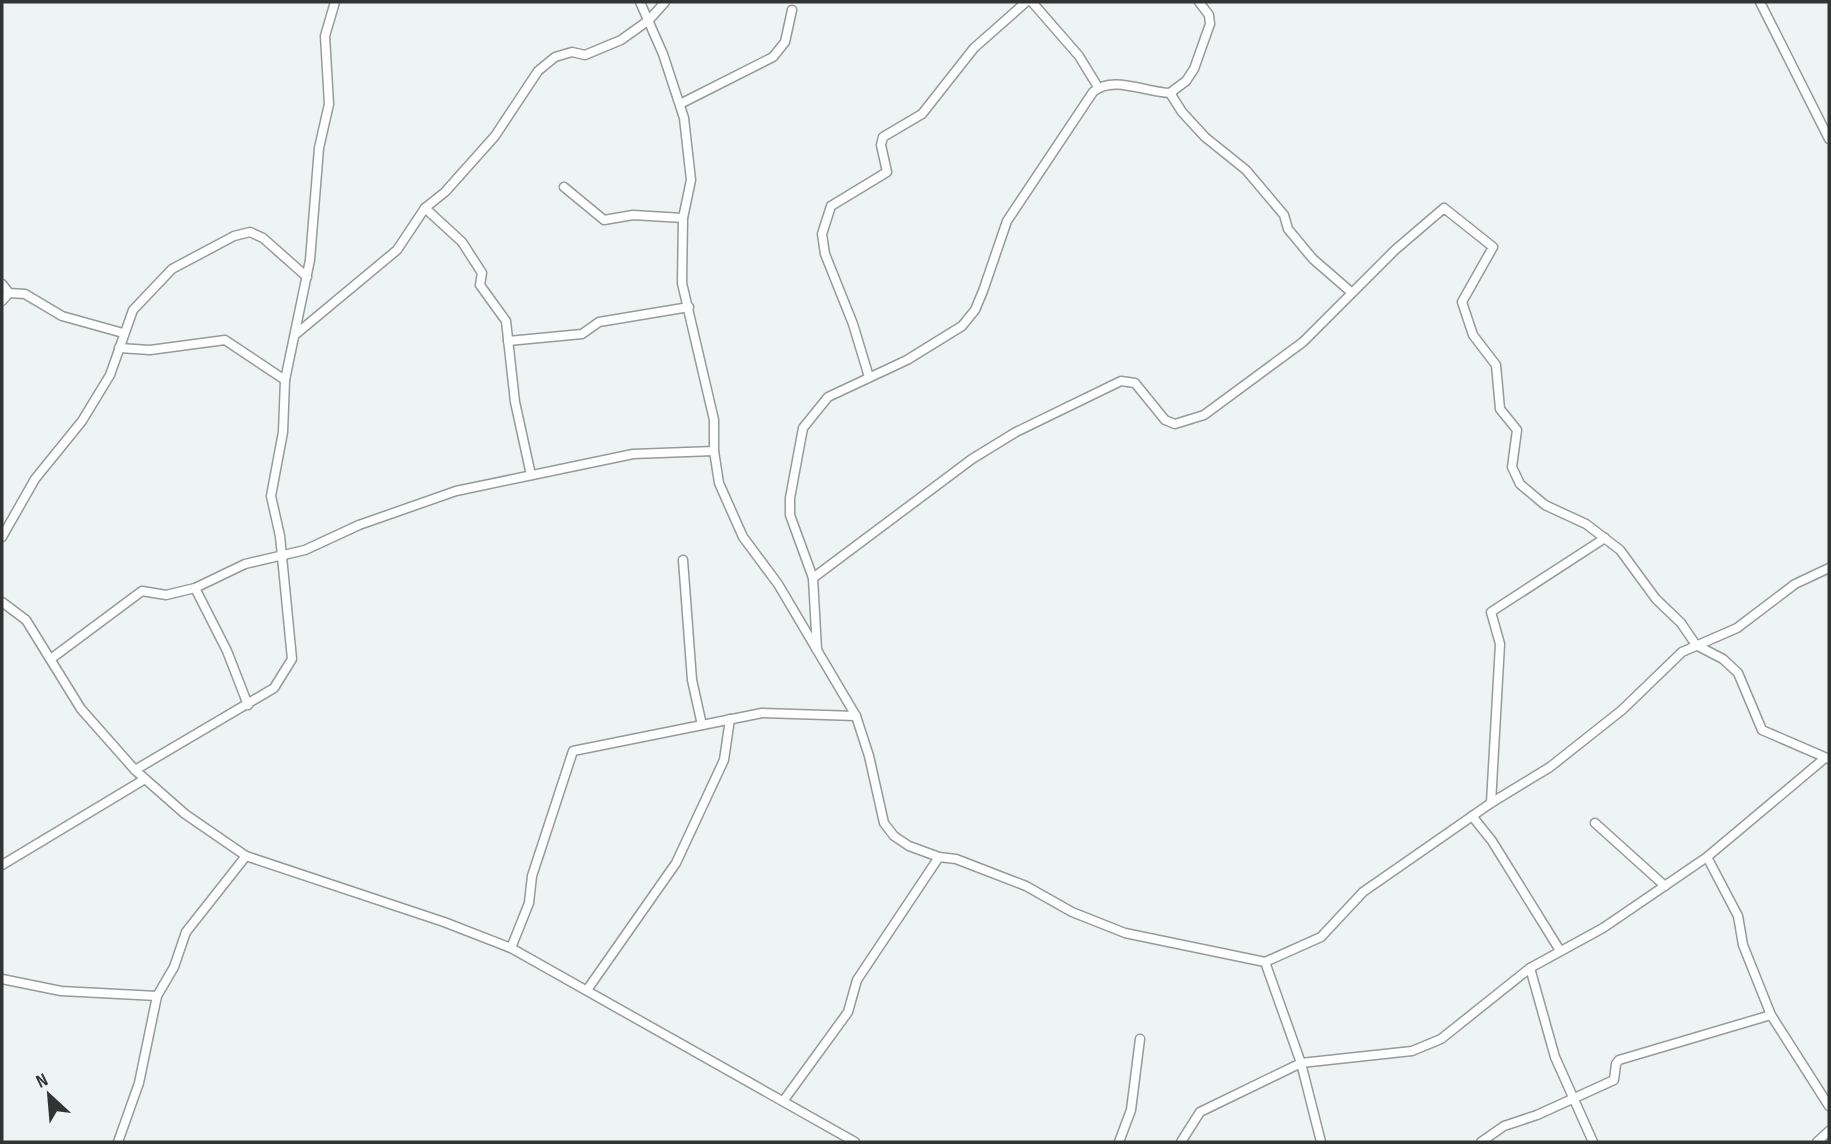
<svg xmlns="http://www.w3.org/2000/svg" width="1831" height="1144" viewBox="0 0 1831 1144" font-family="'Sofia Sans Condensed',sans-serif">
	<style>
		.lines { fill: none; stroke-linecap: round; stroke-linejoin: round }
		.minor-casing { stroke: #969b9a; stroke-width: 11 }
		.minor { stroke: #fff; stroke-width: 8 }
	</style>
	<rect width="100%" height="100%" fill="#eef3f3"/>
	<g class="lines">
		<defs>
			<g id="minor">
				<polyline points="640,2 663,54 684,118 691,180 683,218 682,283 714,420 714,451 719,483 743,537 778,584 856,716 869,756 884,823 894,836 909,846 939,857 956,859 1026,886 1072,912 1125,933 1265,962 1321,937 1363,892 1491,803 1550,767 1622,710 1682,652 1737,628 1795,584 1829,568"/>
				<polyline points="1032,2 1079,56 1098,87"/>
				<polyline points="1760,2 1829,139"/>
				<polyline points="1170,93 1182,112 1205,137 1246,170 1284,215 1288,229 1313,259 1351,292"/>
				<polyline points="680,104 773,57 785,42 792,10"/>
				<polyline points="564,187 604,220 633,215 683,218"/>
				<polyline points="425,208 462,242 482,273 480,285 506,321 515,402 531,475"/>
				<polyline points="2,284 9,293 25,294 62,316 123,333"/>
				<polyline points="2,301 9,293"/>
				<polyline points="296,334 397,250 425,208 445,192 495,136 538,71 555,57 572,52 585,55 621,40 649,20 665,2"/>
				<polyline points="508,341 582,334 599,322 689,307"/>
				<polyline points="119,348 150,350 225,340 285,380"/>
				<polyline points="869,377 853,324 825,254 822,234 831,206 887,172 881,145 883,137 922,114 974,48 1026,2"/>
				<polyline points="2,537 35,479 82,421 110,375 133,310 172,269 234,236 250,232 263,238 307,277"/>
				<polyline points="683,560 692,680 702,725"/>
				<polyline points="813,578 972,459 1016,432 1121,381 1135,383 1165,420 1175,424 1204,415 1303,342 1395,250 1444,208 1493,247 1462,302 1473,335 1496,365 1500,409 1517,430 1512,467 1520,484 1545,505 1586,524 1620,550 1656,599 1681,623 1696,645 1723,659 1738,673 1762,730 1829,759"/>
				<polyline points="195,588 227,651 248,705"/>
				<polyline points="2,602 26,620 81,709 135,770 185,814 246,856 444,922 511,948 855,1142"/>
				<path d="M817,650l-4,-72 -23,-63v-17l13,-70 25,-31 79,-37 55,-34 13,-16 8,-19 24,-70 86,-129c19,-17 52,0 77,1l16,-12 8,-12 16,-45 -1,-9 -10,-13"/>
				<polyline points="52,658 142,591 166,595 195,588 245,564 305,550 359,525 456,491 633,454 714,451"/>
				<polyline points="135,770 274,688 292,659 280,536 271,496 283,432 285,380 310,260 319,148 329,104 325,36 335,2"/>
				<polyline points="1491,803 1500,644 1491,612 1605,538"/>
				<polyline points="1472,816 1492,841 1559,949"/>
				<polyline points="1595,823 1665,886"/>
				<polyline points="1707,857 1738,916 1743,945 1771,1015 1829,1106"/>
				<polyline points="2,865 145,779"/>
				<polyline points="511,948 529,903 532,876 573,751 762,713 856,716"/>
				<polyline points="1265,962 1301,1063 1321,1142"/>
				<polyline points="1530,968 1555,1057 1593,1142"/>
				<polyline points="2,979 61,991 157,996"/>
				<polyline points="587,990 676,863 724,760 730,719"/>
				<polyline points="784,1100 848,1012 857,980 939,857"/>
				<polyline points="118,1142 139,1083 157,996 174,967 186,932 246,856"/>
				<polyline points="1119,1142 1131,1110 1140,1039"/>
				<polyline points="1181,1142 1200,1112 1301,1063 1412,1051 1441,1039 1530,968 1603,928 1707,857 1825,758"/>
				<polyline points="1481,1142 1504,1126 1537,1115 1614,1080 1616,1064 1619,1060 1771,1015"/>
				<polyline points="1817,1142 1829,1131"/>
			</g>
		</defs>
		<use href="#minor" class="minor-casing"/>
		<use href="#minor" class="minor"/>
	</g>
	<rect width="1831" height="1144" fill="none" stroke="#313433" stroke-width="7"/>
	<g transform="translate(49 1095) rotate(334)" stroke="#eef3f3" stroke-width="5" paint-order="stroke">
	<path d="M0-5L12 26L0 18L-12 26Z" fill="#313433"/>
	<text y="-10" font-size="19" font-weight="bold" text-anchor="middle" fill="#313433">N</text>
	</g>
</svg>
